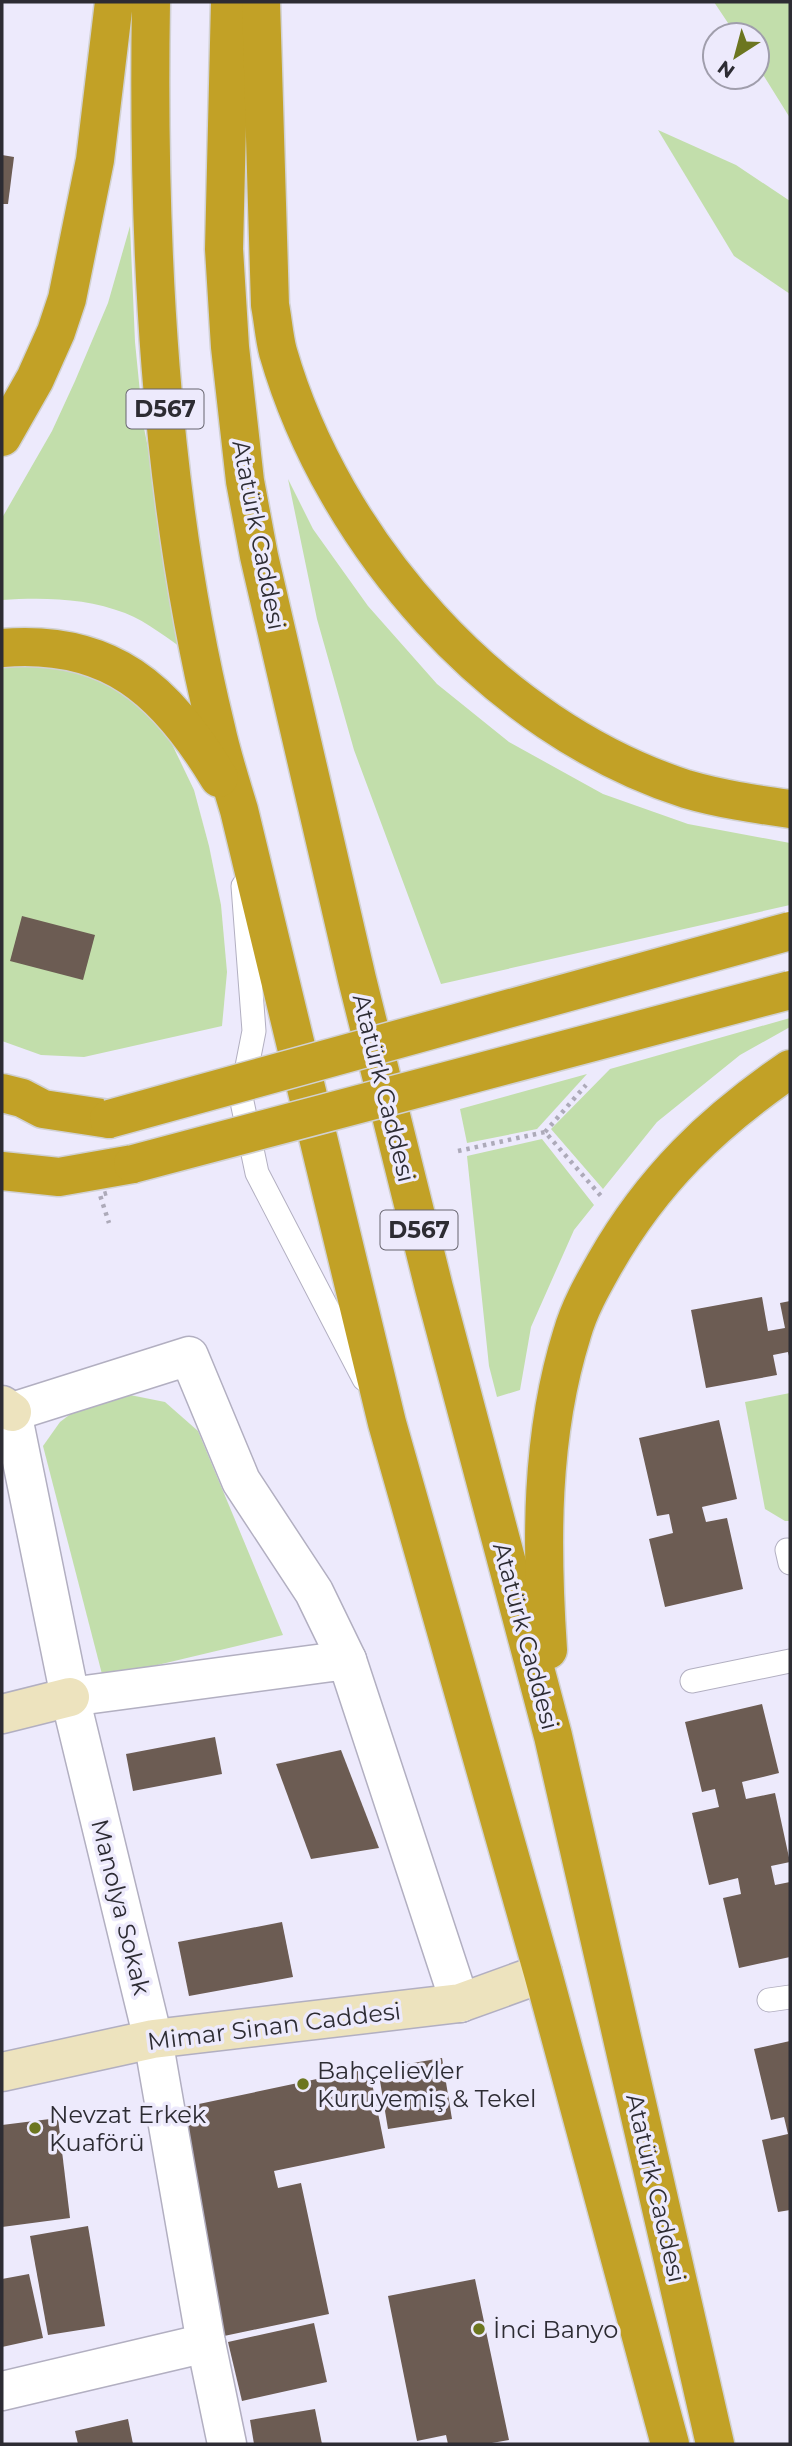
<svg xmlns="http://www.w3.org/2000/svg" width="792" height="2446" viewBox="0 0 792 2446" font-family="Montserrat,sans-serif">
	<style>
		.green { fill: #c2deab }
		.building { fill: #6c5c53 }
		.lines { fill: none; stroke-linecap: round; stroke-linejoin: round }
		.lane-casing { stroke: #b2afc1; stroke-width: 25 }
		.street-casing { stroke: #b2afc1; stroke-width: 41 }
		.secondary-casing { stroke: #b2afc1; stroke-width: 41 }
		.highway-casing { stroke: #d1d1d2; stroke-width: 41 }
		.path { stroke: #adaab9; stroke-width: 4.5; stroke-dasharray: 3.5 5; stroke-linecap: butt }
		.lane { stroke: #fff; stroke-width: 23 }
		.street { stroke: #fff; stroke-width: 38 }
		.secondary { stroke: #ede3be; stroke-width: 38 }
		.highway { stroke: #c2a126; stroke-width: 38 }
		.highway-bridge-casing { stroke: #d1d1d2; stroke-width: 41; stroke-linecap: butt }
		.path-bridge { stroke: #adaab9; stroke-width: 4.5; stroke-dasharray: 3.5 5; stroke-linecap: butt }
		.highway-bridge { stroke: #c2a126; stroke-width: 38 }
		.poi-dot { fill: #6c7620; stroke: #edeafc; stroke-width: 2.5 }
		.labels { text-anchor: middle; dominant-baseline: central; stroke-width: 7; stroke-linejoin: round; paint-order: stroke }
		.shield { fill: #edeafc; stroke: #67656f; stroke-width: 2 }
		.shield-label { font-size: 23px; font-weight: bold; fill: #2d2c33 }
		.street-label { font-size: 24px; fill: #2d2c33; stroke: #edeafc }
		.poi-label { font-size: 24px; fill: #2d2c33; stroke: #edeafc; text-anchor: start }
	</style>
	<rect width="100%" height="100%" fill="#edeafc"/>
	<g class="green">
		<polygon points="714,2 790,2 790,118 757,65 757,35 736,35"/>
		<polygon points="658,130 736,165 790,201 790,294 734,256"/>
		<path d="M130,226l5,116 8,81 46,230c-21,-14 -41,-31 -64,-40 -38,-15 -83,-16 -123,-13v-82l50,-87 23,-50 33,-78z"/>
		<polygon points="288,479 313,529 368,606 437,684 509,742 603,794 688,824 790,843 790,905 441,984 354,750 317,619"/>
		<polygon points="69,662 139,702 170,740 194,790 209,846 221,905 227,972 222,1026 84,1057 41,1055 2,1041 2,666"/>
		<polygon points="790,1018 790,1027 740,1055 657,1122 603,1189 551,1129 610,1069"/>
		<polygon points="587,1074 537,1129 467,1143 460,1109"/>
		<polygon points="542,1139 594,1205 574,1230 531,1327 520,1390 497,1397 489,1366 467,1156"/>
		<polygon points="790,1393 790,1521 785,1521 765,1509 745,1402"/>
		<polygon points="125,1394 165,1402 198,1431 283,1635 103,1678 43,1446 60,1422 89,1400"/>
	</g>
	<g class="building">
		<polygon points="2,155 14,157 8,204 2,204"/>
		<polygon points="22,916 95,935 83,980 10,961"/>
		<polygon points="762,1297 768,1331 785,1328 780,1303 790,1301 790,1360 788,1352 773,1355 777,1375 706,1388 691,1310"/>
		<polygon points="719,1420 737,1499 702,1507 706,1522 727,1518 743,1589 665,1607 649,1539 673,1533 669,1514 657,1516 639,1438"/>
		<polygon points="762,1704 779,1773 742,1782 746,1799 775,1793 790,1862 771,1866 775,1885 790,1882 790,1957 739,1968 723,1898 741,1894 738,1878 709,1885 692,1813 719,1807 715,1789 702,1792 685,1722"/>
		<polygon points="215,1737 222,1774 133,1791 126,1754"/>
		<polygon points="341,1750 379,1848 311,1859 276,1764"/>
		<polygon points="282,1922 293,1977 189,1996 178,1942"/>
		<polygon points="790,2041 790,2210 778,2212 762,2140 788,2134 784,2117 771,2120 754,2049"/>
		<polygon points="442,2058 452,2119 388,2129 378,2069"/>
		<polygon points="369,2068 385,2148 274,2171 278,2188 301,2183 329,2314 224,2336 175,2109"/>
		<polygon points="58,2118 70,2218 2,2227 2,2125"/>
		<polygon points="88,2226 105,2326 48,2335 30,2236"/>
		<polygon points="29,2274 43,2338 2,2347 2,2279"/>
		<polygon points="475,2279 509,2440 486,2444 448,2444 446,2435 417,2441 388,2296"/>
		<polygon points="314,2323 327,2382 242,2401 228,2342"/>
		<polygon points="315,2409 322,2444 254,2444 250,2420"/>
		<polygon points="128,2419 133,2444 78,2444 75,2431"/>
	</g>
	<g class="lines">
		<defs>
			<g id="lane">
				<polyline points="243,886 254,1031 241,1097 257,1173 364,1379"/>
				<polyline points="787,1550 790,1563"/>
				<polyline points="692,1681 790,1661"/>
				<polyline points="769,2000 790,1997"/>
			</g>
			<g id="street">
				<polyline points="70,1697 347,1660 460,2003"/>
				<polyline points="2,2391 206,2343"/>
				<polyline points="227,2444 206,2343 153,2039 70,1697 12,1412 189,1356 241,1481 314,1592 347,1660"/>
			</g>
			<g id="secondary">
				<polyline points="2,1405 12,1412"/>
				<polyline points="2,1714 70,1697"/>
				<polyline points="2,2072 153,2039 460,2003 543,1973"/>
			</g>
			<g id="highway">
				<path d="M151,2c-4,238 8,494 65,726 6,28 15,55 23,82l148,613 156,550 127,471"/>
				<polyline points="230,2 224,249 230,347 245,481 259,556 357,979 434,1288 553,1736 715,2444"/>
				<path d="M261,2l9,303c3,15 4,32 8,47 55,191 216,375 408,437 34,10 69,15 104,20"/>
				<polyline points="2,437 35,379 56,332 67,299 95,160 114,2"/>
				<path d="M2,648c108,-9 164,42 217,130"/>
				<polyline points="2,1093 22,1098 43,1109 109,1119"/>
				<polyline points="2,1171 59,1177 133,1164"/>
				<path d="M548,1650c-7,-105 -8,-214 24,-316 7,-25 20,-48 33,-71 48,-84 107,-140 185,-194"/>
			</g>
		</defs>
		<use href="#lane" class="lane-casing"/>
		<use href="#street" class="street-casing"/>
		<use href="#secondary" class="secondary-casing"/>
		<use href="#highway" class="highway-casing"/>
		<polyline class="path" points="458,1151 545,1132 601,1196"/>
		<use href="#lane" class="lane"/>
		<use href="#street" class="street"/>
		<use href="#secondary" class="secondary"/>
		<use href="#highway" class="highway"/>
		<defs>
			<g id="highway-bridge">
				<polyline points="109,1119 790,931"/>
				<polyline points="133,1164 790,990"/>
			</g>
		</defs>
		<use href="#highway-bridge" class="highway-bridge-casing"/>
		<g class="path-bridge">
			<polyline points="545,1132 586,1085"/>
			<polyline points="107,1193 100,1195 109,1223"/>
		</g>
		<use href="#highway-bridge" class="highway-bridge"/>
	</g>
	<g class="poi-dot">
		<circle cx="303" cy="2084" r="7"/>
		<circle cx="35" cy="2128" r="7"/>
		<circle cx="479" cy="2329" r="7"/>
	</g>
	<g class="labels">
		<g class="shield">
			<rect x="126.5" y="389.5" width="77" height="39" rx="5"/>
			<rect x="380.5" y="1210.5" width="77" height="39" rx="5"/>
		</g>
		<g class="shield-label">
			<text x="165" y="409">D567</text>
			<text x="419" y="1230">D567</text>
		</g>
		<g class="street-label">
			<text transform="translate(259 535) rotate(79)">Atatürk Caddesi</text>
			<text transform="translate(384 1088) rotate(76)">Atatürk Caddesi</text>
			<text transform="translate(526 1636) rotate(75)">Atatürk Caddesi</text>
			<text transform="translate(121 1907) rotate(76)">Manolya Sokak</text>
			<text transform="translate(274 2026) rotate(-7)">Mimar Sinan Caddesi</text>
			<text transform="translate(656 2188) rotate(77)">Atatürk Caddesi</text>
		</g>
		<g class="poi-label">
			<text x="317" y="2070">Bahçelievler<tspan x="317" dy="28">Kuruyemiş &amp; Tekel</tspan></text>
			<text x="49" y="2114">Nevzat Erkek<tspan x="49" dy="28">Kuaförü</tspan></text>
			<text x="493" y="2329">İnci Banyo</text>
		</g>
	</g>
	<rect width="792" height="2446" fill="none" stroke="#2d2c33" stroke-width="7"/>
	<g transform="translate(736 56) rotate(216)"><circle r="33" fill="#edeafc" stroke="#a09eac" stroke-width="2"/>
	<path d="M0-5L12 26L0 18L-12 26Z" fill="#6c7620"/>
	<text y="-10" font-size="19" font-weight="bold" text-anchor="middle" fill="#2d2c33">N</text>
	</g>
</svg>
